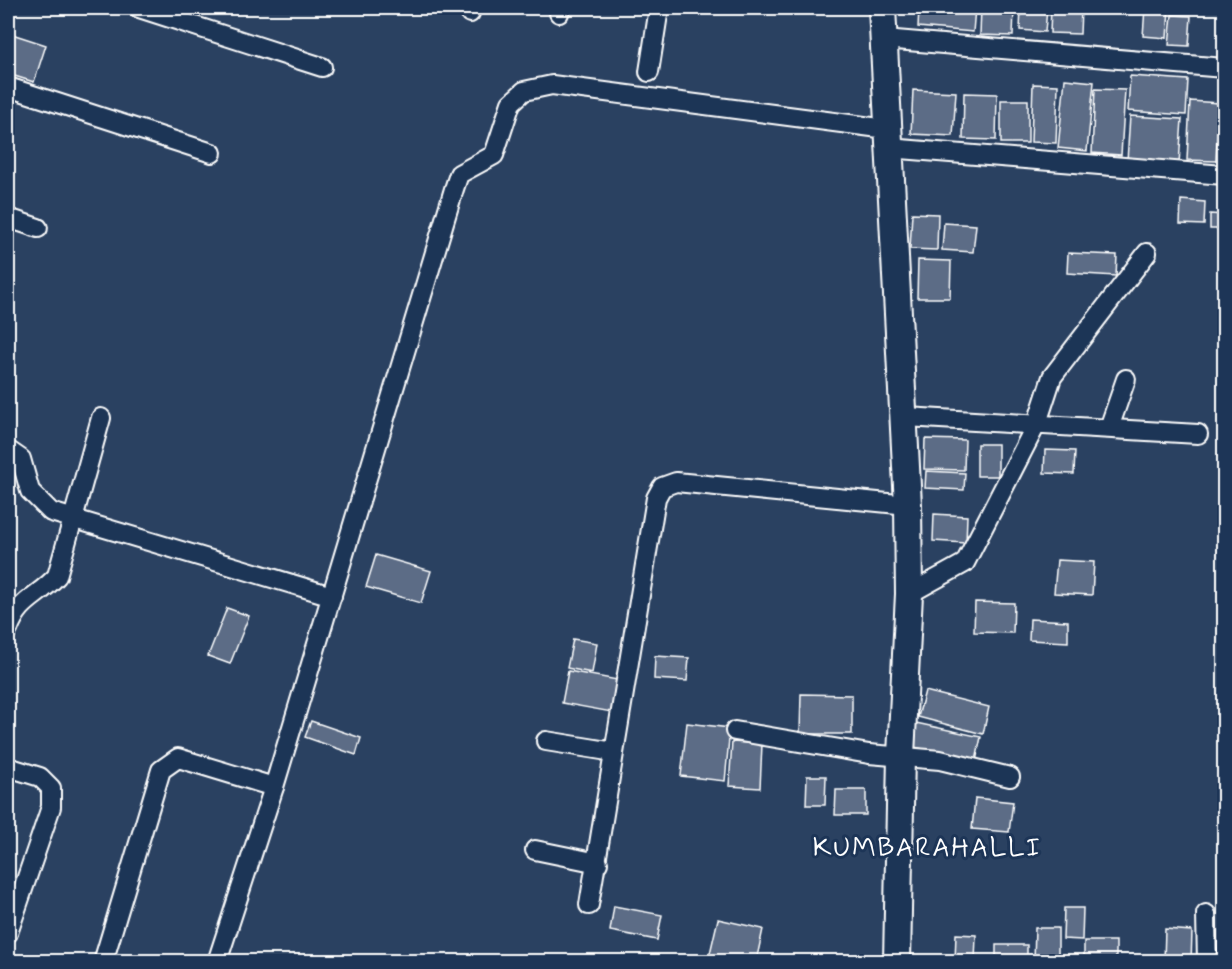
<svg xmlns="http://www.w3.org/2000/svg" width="1232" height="969" viewBox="0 0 1232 969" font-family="Mynerve,sans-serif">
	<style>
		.building { fill: #5b6c86; stroke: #fff; stroke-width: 1.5 }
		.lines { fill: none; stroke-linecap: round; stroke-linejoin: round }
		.street-casing { stroke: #fff; stroke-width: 22 }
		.secondary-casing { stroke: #fff; stroke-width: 30 }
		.street { stroke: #1d3557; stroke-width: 18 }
		.secondary { stroke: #1d3557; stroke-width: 26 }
		.labels { text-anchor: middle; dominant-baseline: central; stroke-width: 6; stroke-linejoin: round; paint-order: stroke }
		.quarter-label { font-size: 27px; letter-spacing: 1.5px; fill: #fff; stroke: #1d3557 }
	</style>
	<rect width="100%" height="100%" fill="#2a4161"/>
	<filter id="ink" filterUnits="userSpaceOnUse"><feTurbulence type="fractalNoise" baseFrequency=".0167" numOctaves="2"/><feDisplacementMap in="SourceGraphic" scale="12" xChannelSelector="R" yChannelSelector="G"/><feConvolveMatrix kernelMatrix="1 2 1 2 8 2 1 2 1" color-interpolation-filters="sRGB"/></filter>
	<g filter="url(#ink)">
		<g class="building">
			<polygon points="919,8 975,8 973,32 918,27"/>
			<polygon points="981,8 1014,8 1013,36 980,35"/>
			<polygon points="1021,8 1047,8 1045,32 1020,30"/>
			<polygon points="1051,8 1081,8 1080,34 1050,33"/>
			<polygon points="1145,8 1169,8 1167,38 1143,36"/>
			<polygon points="1173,8 1200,8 1200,11 1173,10"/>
			<polygon points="1172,15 1191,16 1189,46 1169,45"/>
			<polygon points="9,33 46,45 34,82 8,74"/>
			<polygon points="1130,76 1188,80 1186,115 1128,111"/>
			<polygon points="1065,79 1094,82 1087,151 1058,148"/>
			<polygon points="1033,84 1058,85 1056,143 1031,142"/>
			<polygon points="1095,89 1125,90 1121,155 1092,153"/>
			<polygon points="913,90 956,92 953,136 911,134"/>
			<polygon points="964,93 997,94 996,140 963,139"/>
			<rect x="1001" y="100" width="27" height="43"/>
			<polygon points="1190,101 1219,103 1216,161 1187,160"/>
			<polygon points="1223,103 1224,103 1224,155 1221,155"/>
			<polygon points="1130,116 1182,119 1179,164 1127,161"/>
			<polygon points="1181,200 1205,202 1204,225 1180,224"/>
			<polygon points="912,213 938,214 937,250 910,249"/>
			<polygon points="1210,214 1224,215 1224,229 1210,229"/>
			<polygon points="944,223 976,225 973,252 942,250"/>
			<polygon points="1068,253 1117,255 1116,276 1067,273"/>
			<polygon points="918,260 951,261 950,298 917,298"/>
			<polygon points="925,439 965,440 964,470 924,469"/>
			<rect x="977" y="444" width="21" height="32"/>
			<polygon points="1045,450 1075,451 1074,474 1044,473"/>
			<polygon points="926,471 965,473 964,490 925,488"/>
			<polygon points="934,514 967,516 966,543 933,541"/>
			<polygon points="376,555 431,571 421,603 366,587"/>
			<polygon points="1057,560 1094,562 1092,595 1054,593"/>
			<polygon points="975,602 1014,603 1013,633 974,632"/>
			<polygon points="227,608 249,616 230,664 208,656"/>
			<polygon points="1030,619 1068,621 1068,642 1029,640"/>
			<polygon points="573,639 597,643 592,673 567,668"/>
			<polygon points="655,656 689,658 687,681 654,679"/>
			<polygon points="568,671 623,681 617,713 562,703"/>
			<polygon points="925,691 989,707 983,734 918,717"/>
			<polygon points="801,694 852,695 852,734 800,734"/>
			<polygon points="311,721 361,738 356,755 305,737"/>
			<polygon points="687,723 730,728 725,781 681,776"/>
			<polygon points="916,723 981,737 976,761 910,746"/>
			<polygon points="732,742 762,744 760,788 729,786"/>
			<polygon points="807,776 826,776 825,805 806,805"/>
			<polygon points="836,790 866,790 866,815 835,815"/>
			<polygon points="975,798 1013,802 1009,832 972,829"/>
			<polygon points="614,906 662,915 657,940 610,931"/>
			<polygon points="1064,908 1083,908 1082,940 1063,939"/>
			<polygon points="718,919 763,929 756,962 708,962"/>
			<polygon points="1035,928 1058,928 1058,962 1034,962"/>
			<polygon points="1224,928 1224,962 1216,962"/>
			<polygon points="1165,929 1192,931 1191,962 1164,962"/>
			<polygon points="956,934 976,935 975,962 955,962"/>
			<rect x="1084" y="941" width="32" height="21"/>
			<rect x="996" y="945" width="31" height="17"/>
		</g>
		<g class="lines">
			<defs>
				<g id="street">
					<polyline points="139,8 322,67"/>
					<polyline points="470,13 471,8"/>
					<polyline points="559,13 560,8"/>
					<polyline points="884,39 1224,68"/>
					<polyline points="649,72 659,8"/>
					<polyline points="8,87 212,153"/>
					<polyline points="888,148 1224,175"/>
					<polyline points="8,218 38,228"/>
					<polyline points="906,417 1198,434"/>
					<polyline points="1109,428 1126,379"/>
					<polyline points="8,450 21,459 30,491 51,512 332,596"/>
					<polyline points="909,594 965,563 1037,423 1052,377 1147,253"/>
					<path d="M8,630c12,-32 28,-31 49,-54l44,-158"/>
					<polyline points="735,731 869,754 940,760 1010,777"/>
					<polyline points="546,741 614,752"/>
					<polyline points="8,767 40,777 51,788 51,807 8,933"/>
					<polyline points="535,850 598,863"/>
					<polyline points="589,905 656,498 662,487 676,482 908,505"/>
					<polyline points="1206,914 1207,962"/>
					<polyline points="103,962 161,770 178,758 274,787"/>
					<polyline points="217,962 274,787 454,189 459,174 494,155 511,103 524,91 552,85 887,129"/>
				</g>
				<polyline id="secondary" points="882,8 908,505 909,594 901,755 897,962"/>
			</defs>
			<use href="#street" class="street-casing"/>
			<use href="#secondary" class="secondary-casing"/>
			<use href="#street" class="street"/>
			<use href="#secondary" class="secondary"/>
		</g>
	</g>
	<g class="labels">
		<g class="quarter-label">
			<text x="927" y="848">KUMBARAHALLI</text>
		</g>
	</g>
	<rect width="1232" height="969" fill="none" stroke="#1d3557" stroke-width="30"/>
	<rect x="15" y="15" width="1202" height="939" fill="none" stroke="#fff" stroke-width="2" filter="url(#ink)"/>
</svg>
